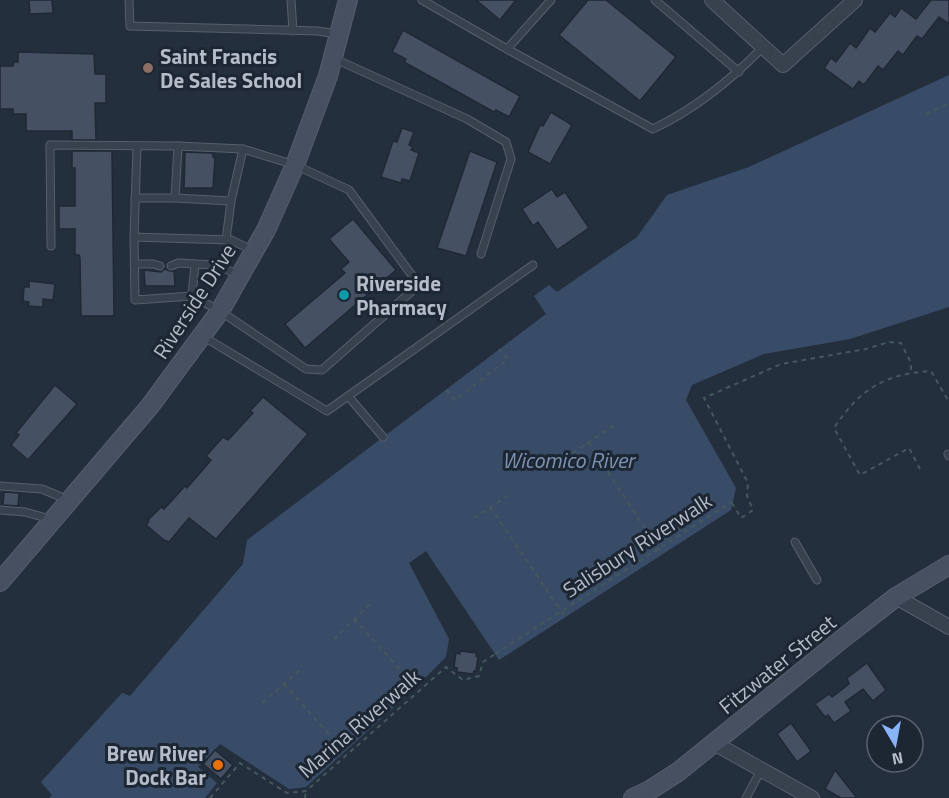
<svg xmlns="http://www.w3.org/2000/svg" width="949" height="798" viewBox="0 0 949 798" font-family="'Titillium Web',sans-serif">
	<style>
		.water { fill: #394c67 }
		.building { fill: #455162; stroke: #1f2835; stroke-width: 1.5 }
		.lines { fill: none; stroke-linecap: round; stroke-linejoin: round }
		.lane-casing { stroke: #565f6c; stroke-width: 9 }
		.street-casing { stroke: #565f6c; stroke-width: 16 }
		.secondary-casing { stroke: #565f6c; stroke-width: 20 }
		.path { stroke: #44595c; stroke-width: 2; stroke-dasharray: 4.5 4.5; stroke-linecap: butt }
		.lane { stroke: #38414e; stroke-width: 7 }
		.street { stroke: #38414e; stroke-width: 14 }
		.secondary { stroke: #465061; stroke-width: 18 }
		.path-bridge { stroke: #44595c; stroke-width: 2; stroke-dasharray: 4.5 4.5; stroke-linecap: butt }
		.education-dot { fill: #8d6e63; stroke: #1d2633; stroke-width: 2 }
		.culture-dot { fill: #0f9aa8; stroke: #1d2633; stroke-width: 2 }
		.food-dot { fill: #e8710a; stroke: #1d2633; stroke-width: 2 }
		.labels { text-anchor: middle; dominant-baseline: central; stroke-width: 6; stroke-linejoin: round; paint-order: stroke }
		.poi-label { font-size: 21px; font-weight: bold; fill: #b4bcc9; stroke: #1d2633; text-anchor: start }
		.street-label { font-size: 21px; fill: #b4bcc9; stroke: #1d2633 }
		.water-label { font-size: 22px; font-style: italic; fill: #7c92b1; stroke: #1d2633 }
	</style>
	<rect width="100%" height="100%" fill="#242f3e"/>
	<polygon class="water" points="949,75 949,307 850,339 764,354 692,385 686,400 736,488 731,510 499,660 426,551 409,563 449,639 446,657 416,687 306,787 289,789 220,744 198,767 217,783 205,798 49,798 52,795 41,782 122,693 130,696 243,564 247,540 546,314 534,296 549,285 557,292 637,237 667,195 749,167"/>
	<g class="building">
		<polygon points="29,0 52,0 53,13 30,14"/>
		<polygon points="476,0 516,0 500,20"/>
		<polygon points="588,0 606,0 676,57 640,101 559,35"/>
		<polygon points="931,0 949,0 949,24 939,17 922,39 917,36 903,55 898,51 883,70 878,66 864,85 859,81 853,89 824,68 831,58 836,62 850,43 856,48 870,28 875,32 890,13 895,17 901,8 916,19"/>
		<polygon points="403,30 520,96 509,117 496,110 494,112 404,62 406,59 392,52"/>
		<polygon points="18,52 94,54 95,74 106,74 106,103 95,103 96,140 72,140 72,131 26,131 26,114 13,114 13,109 0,109 0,66 13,66 14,62 18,62"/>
		<polygon points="551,112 572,125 550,164 528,152 540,125 543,126"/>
		<polygon points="402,128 414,132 409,145 413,147 411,150 419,153 410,181 402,179 401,183 381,177 393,141 397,142"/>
		<polygon points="72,151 112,151 114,316 81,316 80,258 79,255 75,255 75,229 59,229 59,206 75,206 75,168 72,168"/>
		<polygon points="470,151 497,162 466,256 437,248"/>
		<polygon points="185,152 213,153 213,157 215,157 213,188 184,188"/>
		<polygon points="552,189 557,197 565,192 589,228 557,250 538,222 533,226 522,209"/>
		<polygon points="353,219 396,270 305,348 285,324 345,273 341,269 349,262 329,239"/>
		<polygon points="165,269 170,271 174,271 175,286 145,286 144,270 161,272"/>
		<polygon points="29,281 55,284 53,300 43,299 43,307 28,306 29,302 23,301 24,287 29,287"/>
		<polygon points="55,385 77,404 28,460 11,445 19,435 16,433"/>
		<polygon points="263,397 308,434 216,539 189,518 169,542 164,540 146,525 149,521 148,520 161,507 164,509 185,486 187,488 211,460 206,456 223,437 228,440 253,413 250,411"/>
		<polygon points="4,492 19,493 18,506 3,505"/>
		<polygon points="460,651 477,653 476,656 478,657 476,671 474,671 473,674 457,672 457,668 454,667 456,653 460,654"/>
		<polygon points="867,663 886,690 873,701 863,689 845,702 851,711 834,723 828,715 825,717 815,704 829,694 832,697 849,684 847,678"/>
		<polygon points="791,723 811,751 797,762 777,734"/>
		<polygon points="215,750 233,765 221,779 203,764"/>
		<polygon points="835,770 857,798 841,798 825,789"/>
	</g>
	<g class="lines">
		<defs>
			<g id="lane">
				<polyline points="129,0 130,26 318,31 337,34"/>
				<polyline points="291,0 293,31"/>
				<path d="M422,0l85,49 146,80c42,-20 78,-49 110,-82"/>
				<polyline points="655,0 739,72"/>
				<polyline points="507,49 551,0"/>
				<polyline points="333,58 467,119 506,142 511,159 481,254"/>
				<polyline points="137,146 134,237 135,300 192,296 220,311 306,369 322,370 413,290 414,278 349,190 295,165 243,149 231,201"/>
				<polyline points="178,146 243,149"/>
				<polyline points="135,198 175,198"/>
				<polyline points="134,237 231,240 254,251"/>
				<polyline points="51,246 50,145 178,146 175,198 231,201 226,240"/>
				<polyline points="134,264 153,264 160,266"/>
				<polyline points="171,266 178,263 195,264"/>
				<polyline points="192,296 195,264 217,265 239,275"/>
				<polyline points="204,337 327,411 533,265"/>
				<polyline points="348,396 383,437"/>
				<polyline points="948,454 949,456"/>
				<polyline points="0,486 42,489 68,500"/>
				<polyline points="0,510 25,512 50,519"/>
				<polyline points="795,542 817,580"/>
				<polyline points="746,798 761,770"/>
			</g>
			<g id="street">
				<polyline points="712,0 783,65 855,0"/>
				<polyline points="896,597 949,627"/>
				<polyline points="714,743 812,798"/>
			</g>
			<g id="secondary">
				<polyline points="0,582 150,406 220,311 266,230 295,165 328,76 348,0"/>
				<polyline points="633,798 650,790 678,772 842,639 896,597 949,565"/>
			</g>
		</defs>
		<use href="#lane" class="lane-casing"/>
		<use href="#street" class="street-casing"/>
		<use href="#secondary" class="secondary-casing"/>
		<g class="path">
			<polyline points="926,114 949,103"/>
			<polyline points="446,390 455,400 508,359 499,349"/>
			<polyline points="588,442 662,554"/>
			<polyline points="565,458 616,424"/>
			<path d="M920,469l-11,-21 -49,27 -26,-47c26,-39 50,-54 97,-57l18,31"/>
			<polyline points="732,503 741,518 753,510 747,496 748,483 704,398 781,364 866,349 889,342 901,343 911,363 911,372"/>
			<polyline points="490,507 566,618"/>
			<polyline points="474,518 512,493"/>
			<polyline points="354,619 416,687"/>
			<polyline points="334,639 370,604"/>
			<polyline points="284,684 344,751"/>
			<polyline points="262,703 300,670"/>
			<polyline points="210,798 240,763 287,793 306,791 446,667 463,680 479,676 483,662 495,654"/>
			<polyline points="305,798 306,791"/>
		</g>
		<use href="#lane" class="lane"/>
		<use href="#street" class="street"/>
		<use href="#secondary" class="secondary"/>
		<polyline class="path-bridge" points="495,654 731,502 732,503"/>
	</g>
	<circle class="education-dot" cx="148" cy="68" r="6"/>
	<circle class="culture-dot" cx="344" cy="295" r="6"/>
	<circle class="food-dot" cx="218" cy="765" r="6"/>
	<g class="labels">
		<g class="poi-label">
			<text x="160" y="56">Saint Francis<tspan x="160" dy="24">De Sales School</tspan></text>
			<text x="356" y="283">Riverside<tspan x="356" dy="24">Pharmacy</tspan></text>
			<text x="206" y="753" text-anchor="end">Brew River<tspan x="206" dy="24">Dock Bar</tspan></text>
		</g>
		<g class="street-label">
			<text transform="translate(194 301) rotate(-57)">Riverside Drive</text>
			<text transform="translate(637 545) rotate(-33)">Salisbury Riverwalk</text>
			<text transform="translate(777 664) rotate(-39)">Fitzwater Street</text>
			<text transform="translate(359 723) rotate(-41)">Marina Riverwalk</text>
		</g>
		<g class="water-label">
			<text x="568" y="460">Wicomico River</text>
		</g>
	</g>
	<g transform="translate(895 744) rotate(170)"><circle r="28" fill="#1d2633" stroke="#59626f" stroke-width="1.5"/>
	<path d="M0-4.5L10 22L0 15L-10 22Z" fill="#8ab4f8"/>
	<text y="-9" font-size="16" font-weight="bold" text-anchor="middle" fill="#b4bcc9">N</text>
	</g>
</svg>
